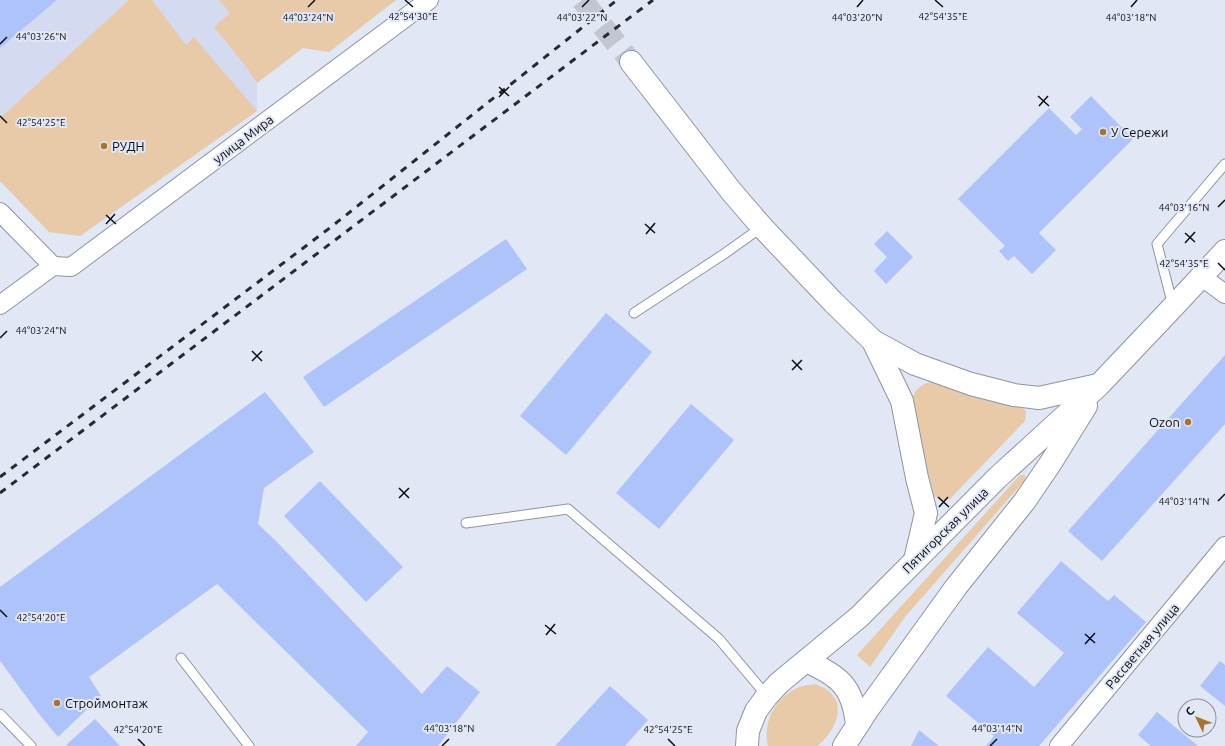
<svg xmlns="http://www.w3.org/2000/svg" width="1225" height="746" viewBox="0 0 1225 746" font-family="Ubuntu,sans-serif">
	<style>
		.built { fill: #d4dbf0 }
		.green { fill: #e8caa9 }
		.building { fill: #afc3fb }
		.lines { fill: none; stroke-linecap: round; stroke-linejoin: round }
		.secondary-tunnel { stroke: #c2c6d3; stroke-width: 22; stroke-dasharray: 22 11; stroke-linecap: butt }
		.lane-casing { stroke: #9094a1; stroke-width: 11 }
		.street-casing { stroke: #9094a1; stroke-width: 20 }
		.secondary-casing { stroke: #9094a1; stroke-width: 24 }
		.lane { stroke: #fff; stroke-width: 9 }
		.street { stroke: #fff; stroke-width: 18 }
		.secondary { stroke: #fff; stroke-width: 22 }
		.rail { stroke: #282a30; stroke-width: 3; stroke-dasharray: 7 7; stroke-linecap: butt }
		.ticks { fill: none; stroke: #0c0d12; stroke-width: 1.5 }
		.poi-dot { fill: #a9732d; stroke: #e2e7f5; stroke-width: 1.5 }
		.labels { text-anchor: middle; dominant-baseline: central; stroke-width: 4; stroke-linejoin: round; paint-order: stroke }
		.poi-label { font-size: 13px; fill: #0c0d12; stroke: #e2e7f5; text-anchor: start }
		.street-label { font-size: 13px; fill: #0c0d12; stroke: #e2e7f5 }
		.ticks-label { font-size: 10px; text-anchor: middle; fill: #0c0d12; stroke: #e2e7f5; stroke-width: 4; stroke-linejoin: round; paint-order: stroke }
	</style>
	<rect width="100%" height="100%" fill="#e2e7f5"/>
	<polygon class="built" points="0,0 396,0 329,52 303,48 257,83 257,111 80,236 49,232 0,181"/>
	<g class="green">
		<polygon points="129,0 152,0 186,45 194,37 257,111 80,236 49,232 0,181 0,118"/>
		<polygon points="219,0 396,0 329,52 303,48 257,83 247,68 214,27 230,13"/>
		<path d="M931,382l88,22 7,7 -1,10 -75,78 -8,2 -8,-5 -23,-91c2,-13 7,-20 20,-23z"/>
		<polygon points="1020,475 1025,475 1025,480 905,617 870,667 857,655"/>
		<path d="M815,684c35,12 25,42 3,62h-50c-6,-26 9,-51 34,-60 4,-1 9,-1 13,-2z"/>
	</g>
	<g class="building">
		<polygon points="0,0 57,0 0,48"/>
		<polygon points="1091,96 1133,139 1039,233 1056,250 1032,274 1014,256 1008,261 999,251 1005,246 958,199 1049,108 1076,135 1082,129 1070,117"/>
		<polygon points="887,231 913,257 886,284 874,271 887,257 874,244"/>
		<polygon points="506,239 527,269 324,407 303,377"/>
		<polygon points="606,313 652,352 566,455 520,416"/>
		<polygon points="1225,355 1225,424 1102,561 1068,531"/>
		<polygon points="265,392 314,452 264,488 258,524 276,541 422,694 447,666 480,692 438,746 356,746 368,732 217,584 89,677 101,696 58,737 39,714 0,661 0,587"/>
		<polygon points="691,404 734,440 659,529 616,493"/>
		<polygon points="320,481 403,567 366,602 284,516"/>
		<polygon points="1061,561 1108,601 1114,595 1146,622 1039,746 986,746 994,736 946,696 988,647 1034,687 1064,653 1017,613"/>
		<polygon points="1220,661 1225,665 1225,706 1200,686"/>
		<polygon points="610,686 648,720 625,746 555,746"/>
		<polygon points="1157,712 1198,746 1151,746 1138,735"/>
		<polygon points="95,719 120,746 68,746 66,745"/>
		<polygon points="919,730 939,746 911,746"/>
	</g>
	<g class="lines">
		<polyline class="secondary-tunnel" points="582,0 631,62"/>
		<defs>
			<g id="lane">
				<polyline points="1173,306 1157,244 1225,164"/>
				<polyline points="634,313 724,254 762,227"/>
				<polyline points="466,523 568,509 719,639 767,696"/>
				<polyline points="181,658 249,746"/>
				<polyline points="0,714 31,746"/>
			</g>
			<g id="street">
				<polyline points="0,212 53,266"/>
				<polyline points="53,266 71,267 429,0"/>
				<polyline points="1202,277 1225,294"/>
				<polyline points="0,305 53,266"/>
				<polyline points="1059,746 1225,546"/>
			</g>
			<g id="secondary">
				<polyline points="631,62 731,191 762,227 833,302 873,341 915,364 971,384 1014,395 1039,398 1098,385"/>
				<polyline points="873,341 902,401 917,478 926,513 915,560"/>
				<path d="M806,661c34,15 47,26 51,64"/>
				<polyline points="747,746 748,731 756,711 767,696 779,683 859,617 997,478 1099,385 1173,307 1225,251"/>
				<polyline points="844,746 868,709 956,587 1024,502 1050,464 1086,406"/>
			</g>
		</defs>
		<use href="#lane" class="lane-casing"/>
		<use href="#street" class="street-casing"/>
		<use href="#secondary" class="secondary-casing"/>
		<use href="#lane" class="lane"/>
		<use href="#street" class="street"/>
		<use href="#secondary" class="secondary"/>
		<g class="rail">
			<polyline points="0,477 331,227 617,0"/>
			<polyline points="0,493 653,0"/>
		</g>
	</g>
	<path class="ticks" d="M405,0l8,7M935,0l8,7M308,7l7,-7M582,7l7,-7M857,7l6,-7M1131,7l6,-7M0,44l7,-7M499,87l10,9M1038,96l11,10M499,97l10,-10M1039,106l9,-10M0,116l7,7M1218,207l7,-7M106,215l10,9M106,224l9,-10M645,224l10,9M1185,233l10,9M646,234l9,-11M1185,243l10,-11M1218,263l7,7M0,338l7,-7M252,351l10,10M792,360l10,10M252,361l10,-10M792,370l10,-10M399,488l10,10M938,497l11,10M399,498l10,-10M1218,501l7,-7M939,507l9,-10M0,610l7,7M545,625l11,9M1085,634l10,9M546,635l9,-11M1085,644l10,-11M138,739l7,7M668,739l7,7M442,746l7,-7M990,746l7,-7"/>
	<g class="poi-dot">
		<circle cx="1103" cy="132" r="4"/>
		<circle cx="104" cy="146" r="4"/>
		<circle cx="1188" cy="422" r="4"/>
		<circle cx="57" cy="703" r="4"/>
	</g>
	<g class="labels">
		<g class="poi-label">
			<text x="1111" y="132">У Сережи</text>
			<text x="112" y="146">РУДН</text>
			<text x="1180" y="422" text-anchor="end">Ozon</text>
			<text x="65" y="703">Строймонтаж</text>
		</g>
		<g class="street-label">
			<text transform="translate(243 139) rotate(-37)">улица Мира</text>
			<text transform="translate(945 530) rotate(-45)">Пятигорская улица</text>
			<text transform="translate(1142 646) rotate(-50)">Рассветная улица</text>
		</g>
	</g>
	<g class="ticks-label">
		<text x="413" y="20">42°54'30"E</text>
		<text x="943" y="20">42°54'35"E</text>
		<text x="308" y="21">44°03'24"N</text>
		<text x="582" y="21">44°03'22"N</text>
		<text x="857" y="21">44°03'20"N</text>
		<text x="1131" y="21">44°03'18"N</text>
		<text x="41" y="40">44°03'26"N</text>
		<text x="41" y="126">42°54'25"E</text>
		<text x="1184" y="211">44°03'16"N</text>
		<text x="1184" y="267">42°54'35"E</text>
		<text x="41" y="334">44°03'24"N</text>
		<text x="1184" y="505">44°03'14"N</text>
		<text x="41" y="621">42°54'20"E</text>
		<text x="449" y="732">44°03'18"N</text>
		<text x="997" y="732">44°03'14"N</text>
		<text x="138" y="733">42°54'20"E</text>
		<text x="668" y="733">42°54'25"E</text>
	</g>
	<g transform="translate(1197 718) rotate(313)"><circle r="19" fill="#e2e7f5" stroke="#8c909a"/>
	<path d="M0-3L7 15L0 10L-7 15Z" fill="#a9732d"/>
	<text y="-6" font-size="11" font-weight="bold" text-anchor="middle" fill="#0c0d12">С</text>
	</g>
</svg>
